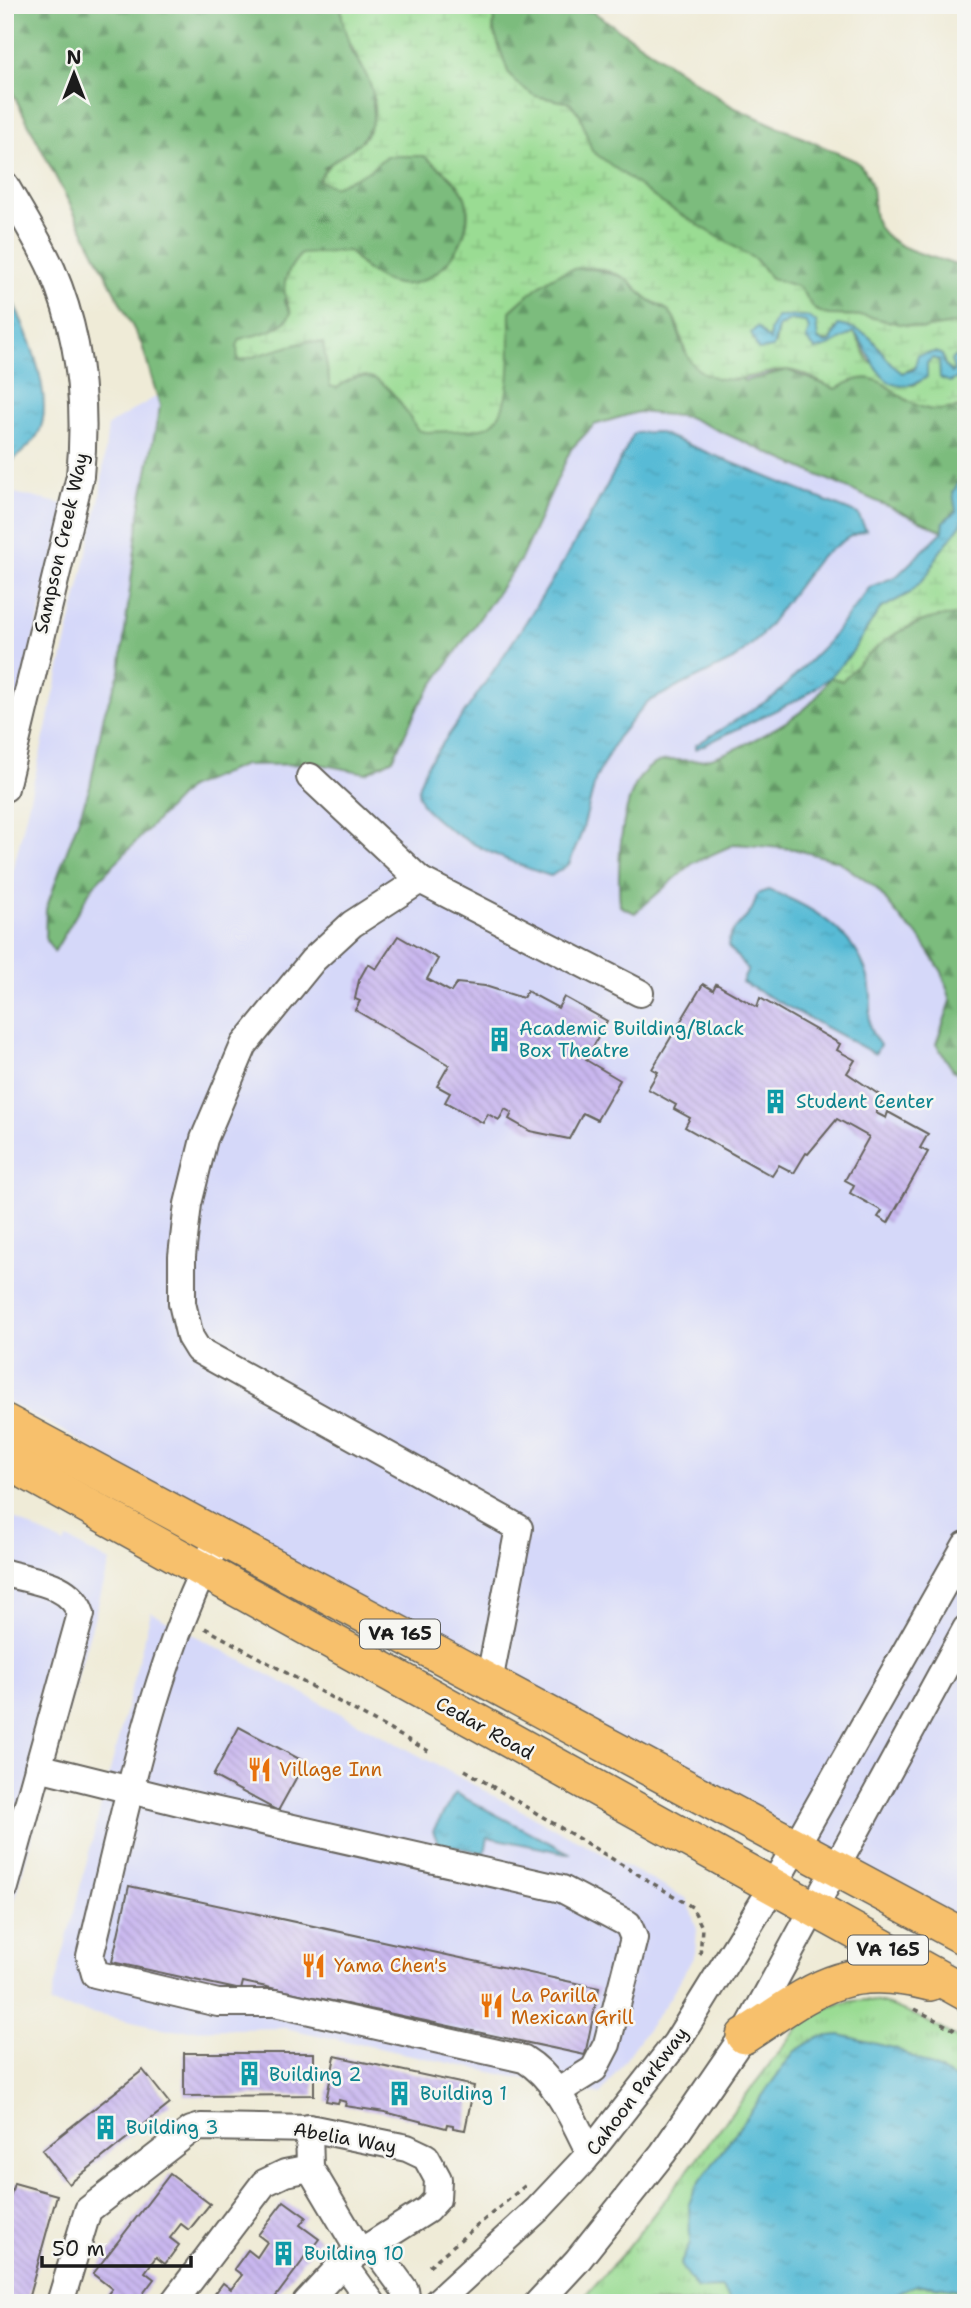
<svg xmlns="http://www.w3.org/2000/svg" width="971" height="2308" viewBox="0 0 971 2308" font-family="'Shantell Sans',sans-serif">
	<style>
		.built { fill: #d5d8f9 }
		.grass { fill: url(#grass-tufts); stroke: #5b7c58; stroke-width: 2 }
		.forest { fill: url(#forest-firs); stroke: #4c6c4c; stroke-width: 2 }
		.wetland { fill: url(#wetland-marsh); stroke: #5b7c58; stroke-width: 2 }
		.water { fill: url(#water-ripples); stroke: #3a6c79; stroke-width: 2 }
		.building { fill: url(#building-back-hatch) }
		.lines { fill: none; stroke-linecap: round; stroke-linejoin: round }
		.minor-casing { stroke: #66645d; stroke-width: 30 }
		.major-casing { stroke: #66645d; stroke-width: 38 }
		.path { stroke: #66645d; stroke-width: 3.5; stroke-dasharray: 5 5; stroke-linecap: butt }
		.minor { stroke: #fff; stroke-width: 26 }
		.major { stroke: #f7c06c; stroke-width: 35 }
		.labels { text-anchor: middle; dominant-baseline: central; stroke-width: 5; stroke-linejoin: round; paint-order: stroke }
		.shield { fill: #f6f6f2; stroke: #5d5d5c; stroke-width: 2 }
		.shield-label { font-size: 18px; font-weight: bold; fill: #1c1c1c }
		.street-label { font-size: 19px; fill: #1c1c1c; stroke: #f6f6f2 }
		.culture-label { font-size: 19px; fill: #0d838f; stroke: #f6f6f2; text-anchor: start }
		.food-label { font-size: 19px; fill: #c56008; stroke: #f6f6f2; text-anchor: start }
	</style>
	<defs>
		<pattern id="grass-tufts" width="24" height="20" patternUnits="userSpaceOnUse" patternTransform="scale(1.75)"><rect width="24" height="20" fill="#9adc93"/><path d="M3 7l-1-3M5 7V3M7 7l1-3M15 17l-1-3M17 17v-4M19 17l1-3" fill="none" stroke="#84bc7e"/></pattern>
		<pattern id="forest-firs" width="22" height="20" patternUnits="userSpaceOnUse" patternTransform="scale(1.75)"><rect width="22" height="20" fill="#7bbc7d"/><path d="M5 1l3.5 6h-7zM16 11l3.5 6h-7z" fill="#649866"/></pattern>
		<pattern id="wetland-marsh" width="20" height="14" patternUnits="userSpaceOnUse" patternTransform="scale(1.75)"><rect width="20" height="14" fill="#9adc93"/><path d="M1 5h8M5 5V1M11 12h8M15 12V8" fill="none" stroke="#84bc7e"/></pattern>
		<pattern id="water-ripples" width="26" height="14" patternUnits="userSpaceOnUse" patternTransform="scale(1.75)"><rect width="26" height="14" fill="#58bbd6"/><path d="M2 4q2-2 4 0t4 0M15 11q2-2 4 0t4 0" fill="none" stroke="#4ca0b7"/></pattern>
		<pattern id="building-back-hatch" width="6" height="6" patternUnits="userSpaceOnUse" patternTransform="scale(1.75)"><rect width="6" height="6" fill="#c9b7ef"/><path d="M-1 5l2 2M0 0l6 6M5-1l2 2" fill="none" stroke="#ac9dcc"/></pattern>
	</defs>
	<rect width="100%" height="100%" fill="#f6f6f2"/>
	<filter id="ink" filterUnits="userSpaceOnUse"><feTurbulence type="fractalNoise" baseFrequency=".0143" numOctaves="2"/><feDisplacementMap in="SourceGraphic" scale="14" xChannelSelector="R" yChannelSelector="G"/><feConvolveMatrix kernelMatrix="1 2 1 2 8 2 1 2 1" color-interpolation-filters="sRGB"/></filter>
	<filter id="wash" filterUnits="userSpaceOnUse"><feTurbulence type="fractalNoise" baseFrequency=".00686" numOctaves="4" result="noise"/><feDisplacementMap in="SourceGraphic" scale="28" xChannelSelector="R" yChannelSelector="G"/><feGaussianBlur stdDeviation="1.57" result="paint"/><feColorMatrix in="noise" values="0 0 0 0 0 0 0 0 0 0 0 0 0 0 0 0 0 1.4 0 .05"/><feComposite in="paint" operator="in"/></filter>
	<g filter="url(#wash)">
		<rect width="100%" height="100%" fill="#efebd7"/>
		<g class="built">
			<polygon points="235,350 966,363 966,1922 188,1509 67,1433 5,1400 5,905 100,497 108,425"/>
			<polygon points="5,491 67,505 5,754"/>
			<polygon points="5,1514 64,1544 67,1539 110,1562 5,1932"/>
			<polygon points="151,1612 687,1899 697,1929 695,1954 670,1998 600,2095 285,2028 168,2030 50,2004"/>
		</g>
		<path class="grass" d="M866,2000c37,5 67,25 100,43v260h-387l46,-52 172,-222c22,-20 40,-28 69,-29z"/>
		<g class="forest">
			<path d="M5,5h337l8,44 23,34v40l-13,20 -36,25 45,3 17,-15h39c11,10 28,20 36,33 23,38 -20,102 -64,95 -22,-4 -35,-17 -49,-33l-64,49 7,13c-8,19 -33,21 -51,27l-1,20 69,-19 15,2 14,45c40,-34 61,13 81,42l89,-35 3,-84 38,-34 22,-9 24,1 30,8 23,22 21,12 5,5 12,36 60,29 42,-11 49,19c48,-29 49,9 92,20 14,4 25,-4 38,-1v69l-7,3 -3,31 -12,10 -1,10 -255,-114 -50,-5 -44,13 -23,24 -50,110 -102,146 -26,54 -27,14 -47,-9 -75,1 -56,23 -95,98 -39,66 -9,-14 1,-29 44,-122 14,-73 16,-43 20,-163 20,-102 -18,-61 -137,-267z"/>
			<path d="M495,5h88l150,102 123,54c32,29 3,53 33,77 20,16 53,20 77,31v53l-43,7 -59,-13 -36,-1 -13,-5 -16,-23 -28,-9 -15,-18 -94,-57 -71,-52 -11,-36 -10,-12 -35,-7 -19,-13 -8,-11 -15,-43z"/>
			<path d="M943,614l23,1v463l-13,-8 -17,-26 15,-43 -9,-29 -24,-37 -12,-10 -30,-37 -38,-27 -44,-12 -59,-5 -42,19 -58,50 -15,-7c-3,-34 -2,-130 39,-144 14,-5 33,1 48,-3 25,-6 85,-37 104,-56 7,-7 13,-17 19,-26l12,3c34,-36 54,-51 101,-66z"/>
		</g>
		<g class="wetland">
			<path d="M342,5h153l-2,24 15,43 8,11 19,13 35,7 10,12 12,36 70,52 94,57 15,18 28,9 16,23 13,5 36,1 59,13 43,-7v31h-6l-8,20 -7,-8 -3,-10 -6,-3 -18,3 -2,12 -14,6c-32,-23 -18,-44 -67,-45l-4,14 -13,-2 -2,-18 -39,-5 -7,24 -18,-1 23,5 3,-18 13,-7 15,2 4,7 -4,10 25,6 23,-13 15,29 38,24h7l13,-8v-14l5,-5 7,2 18,19 9,-13v42c-13,-3 -24,5 -38,1 -42,-11 -44,-49 -92,-20 -14,-5 -35,-19 -50,-19 -27,0 -52,20 -84,2 -21,-12 -18,-38 -29,-56 -5,-9 -18,-12 -26,-18 -8,-6 -15,-17 -24,-21 -50,-24 -78,2 -113,34 -1,27 5,100 -20,114 -12,7 -50,6 -65,7l-7,-2c-20,-29 -41,-76 -81,-42l-7,-2 -7,-43 -15,-2 -70,20 -1,-15 3,-7c17,-5 43,-7 51,-26 -12,-25 -7,-40 10,-59l48,-3c13,16 26,29 48,33 44,7 88,-57 64,-95 -8,-13 -25,-23 -37,-33h-38l-17,15 -35,16 -15,-6c9,-27 45,-29 53,-58 14,-45 -34,-73 -30,-118z"/>
			<path d="M966,518v97c-55,-2 -89,28 -124,66l-12,-4 20,-22 30,-46 30,-16 18,-19 11,-21z"/>
		</g>
		<g class="water">
			<path d="M5,286c18,34 54,115 32,150 -7,11 -22,22 -32,31z"/>
			<path d="M806,316l10,6 2,18 6,3 7,-1 7,-17c44,7 34,26 64,48l12,-3 4,-15 18,-3 6,3 3,10 7,8 2,-3 -3,-10 9,-7h6c0,13 -3,24 -16,29l-10,-4 -1,-18 -7,-2 -5,5v14c-47,30 -53,-24 -73,-45l-23,13 -15,5 -10,-11 3,-10 -3,-7 -15,-2 -13,7 -5,21 -15,2 -7,-17 6,-6 13,14v-11l7,-13z"/>
			<path d="M657,432l201,82 8,16 -17,7 -30,21 -59,79 -25,22 -88,43 -30,36 -21,40 -14,54 -13,32 -18,12c-29,-8 -132,-49 -133,-85 0,-8 7,-19 9,-26 77,-106 149,-214 207,-332z"/>
			<polygon points="966,477 966,518 939,553 928,574 910,593 880,609 850,655 830,677 805,696 696,749 696,745 776,695 827,643 870,587 897,576 943,531 944,521 956,511 953,493 959,480"/>
			<path d="M768,890c48,17 99,50 103,105 1,23 -9,27 9,50l-5,9 -133,-72 6,-12 -20,-24c3,-26 23,-20 29,-52z"/>
			<polygon points="455,1793 571,1854 488,1837 485,1853 438,1843 433,1831"/>
			<path d="M840,2035l57,14 69,35v207c-38,-5 -50,-15 -82,12h-152l-10,-15 -25,1 -17,-24 10,-21 -1,-40 7,-17 98,-135 24,-15z"/>
		</g>
		<g id="blocks">
			<g class="building">
				<polygon points="398,936 438,959 427,979 451,992 457,983 485,986 523,998 527,991 558,1008 564,997 607,1021 586,1060 620,1080 597,1120 583,1113 569,1139 530,1131 509,1119 512,1113 505,1109 499,1120 488,1114 483,1123 445,1102 450,1093 437,1086 449,1065 355,1010 360,1001 355,999 359,980 368,964 376,969"/>
				<polygon points="703,984 713,990 716,984 757,1007 760,998 840,1044 837,1050 855,1060 847,1073 884,1098 876,1113 886,1118 888,1112 928,1134 920,1148 928,1152 888,1223 878,1217 882,1211 850,1193 854,1185 845,1180 869,1137 837,1119 808,1154 806,1153 794,1173 779,1165 772,1176 685,1127 690,1118 674,1109 676,1105 648,1089 658,1072 652,1069"/>
				<polygon points="239,1727 305,1762 278,1811 213,1776"/>
				<polygon points="129,1886 599,1988 585,2055 243,1982 241,1990 112,1962"/>
				<polygon points="184,2053 314,2053 314,2095 184,2096"/>
				<polygon points="335,2056 474,2086 465,2130 453,2128 453,2125 447,2124 446,2128 385,2112 345,2106 346,2102 339,2100 338,2103 326,2101"/>
				<polygon points="143,2070 170,2104 69,2184 42,2150"/>
				<polygon points="170,2174 210,2204 189,2230 181,2224 170,2238 179,2245 165,2264 156,2257 145,2272 154,2279 136,2303 115,2303 106,2296 112,2289 93,2274"/>
				<polygon points="14,2183 57,2195 27,2303 5,2303 5,2215"/>
				<polygon points="284,2201 306,2217 300,2225 319,2239 271,2303 208,2303 223,2283 231,2289 242,2275 234,2269 248,2250 257,2257 267,2242 258,2235"/>
			</g>
		</g>
	</g>
	<g filter="url(#ink)">
		<use href="#blocks" fill-opacity="0" stroke="#66645d" stroke-width="2"/>
		<g class="lines">
			<defs>
				<g id="minor">
					<path d="M5,185c16,28 34,56 47,85 28,65 35,136 28,206l-75,312"/>
					<polyline points="310,777 420,880"/>
					<path d="M219,1538c-68,131 -94,276 -129,418l5,18 123,29h57l249,56c33,20 49,61 66,94"/>
					<path d="M5,1573c28,8 66,10 76,41l-76,273"/>
					<polyline points="489,1682 519,1528 198,1350 190,1337 182,1303 182,1256 188,1204 204,1139 244,1045 313,960 352,924 420,880 640,993"/>
					<polyline points="38,1767 183,1803 562,1889 628,1924 634,1938 607,2044 594,2069 557,2092"/>
					<polyline points="309,2128 310,2168 360,2252"/>
					<polyline points="372,2245 405,2290 407,2303"/>
					<polyline points="343,2263 372,2303"/>
					<polyline points="60,2303 88,2210 191,2130 201,2127 314,2129 407,2148 426,2157 438,2179 437,2199 427,2210 343,2263 306,2303"/>
					<polyline points="173,2303 264,2183 285,2173 310,2168"/>
					<polyline points="436,2303 538,2209 585,2159 676,2043 772,1888 966,1545"/>
					<polyline points="538,2303 577,2261 663,2153 748,2029 966,1629"/>
				</g>
				<g id="major">
					<polyline points="5,1422 966,1938"/>
					<polyline points="5,1460 966,1993"/>
					<path d="M744,2036c69,-45 98,-75 186,-53"/>
				</g>
			</defs>
			<use href="#minor" class="minor-casing"/>
			<use href="#major" class="major-casing"/>
			<g class="path">
				<polyline points="205,1628 432,1753"/>
				<polyline points="465,1770 692,1907 702,1927 700,1959"/>
				<polyline points="915,2009 966,2036"/>
				<polyline points="429,2266 527,2184"/>
			</g>
			<use href="#minor" class="minor"/>
			<use href="#major" class="major"/>
		</g>
	</g>
	<defs>
		<symbol id="building-bare" viewBox="-9 -9 18 18"><path d="M-4-6H4V6H1V3H-1V6H-4ZM-2.5-4.3h1.7v1.8h-1.7ZM.8-4.3h1.7v1.8H.8ZM-2.5-1h1.7V.8h-1.7ZM.8-1h1.7V.8H.8Z" fill="#0f9aa8" stroke="#f6f6f2" stroke-width="2.5" paint-order="stroke"/></symbol>
		<symbol id="restaurant-bare" viewBox="-9 -9 18 18"><path d="M-5-6h1v4h1v-4h1v4h1v-4h1v5L-1.5 .5V6h-2V.5L-5-1ZM5-6V6H3V1.5H1.5Q1.5-4 5-6Z" fill="#e8710a" stroke="#f6f6f2" stroke-width="2.5" paint-order="stroke"/></symbol>
	</defs>
	<g fill-rule="evenodd">
		<use href="#building-bare" x="482" y="1022" width="35" height="35"/>
		<use href="#building-bare" x="758" y="1084" width="35" height="35"/>
		<use href="#restaurant-bare" x="242" y="1752" width="35" height="35"/>
		<use href="#restaurant-bare" x="296" y="1948" width="35" height="35"/>
		<use href="#restaurant-bare" x="474" y="1988" width="35" height="35"/>
		<use href="#building-bare" x="232" y="2056" width="35" height="35"/>
		<use href="#building-bare" x="382" y="2076" width="35" height="35"/>
		<use href="#building-bare" x="88" y="2110" width="35" height="35"/>
		<use href="#building-bare" x="266" y="2236" width="35" height="35"/>
	</g>
	<g class="labels">
		<g class="shield">
			<rect x="360" y="1619.5" width="80" height="29" rx="5"/>
			<rect x="848" y="1935.5" width="80" height="29" rx="5"/>
		</g>
		<g class="shield-label">
			<text x="400" y="1634">VA 165</text>
			<text x="888" y="1950">VA 165</text>
		</g>
		<g class="street-label">
			<text transform="translate(61 543) rotate(-77)">Sampson Creek Way</text>
			<text transform="translate(485 1728) rotate(29)">Cedar Road</text>
			<text transform="translate(637 2091) rotate(-53)">Cahoon Parkway</text>
			<text transform="translate(345 2138) rotate(10)">Abelia Way</text>
		</g>
		<g class="culture-label">
			<text x="519" y="1028">Academic Building/Black<tspan x="519" dy="22">Box Theatre</tspan></text>
			<text x="796" y="1101">Student Center</text>
			<text x="269" y="2074">Building 2</text>
			<text x="420" y="2093">Building 1</text>
			<text x="126" y="2127">Building 3</text>
			<text x="304" y="2253">Building 10</text>
		</g>
		<g class="food-label">
			<text x="279" y="1769">Village Inn</text>
			<text x="334" y="1965">Yama Chen's</text>
			<text x="511" y="1995">La Parilla<tspan x="511" dy="22">Mexican Grill</tspan></text>
		</g>
	</g>
	<rect width="971" height="2308" fill="none" stroke="#f6f6f2" stroke-width="28"/>
	<g transform="translate(74 74)" stroke="#f6f6f2" stroke-width="5" paint-order="stroke">
	<path d="M0-5L12 26L0 18L-12 26Z" fill="#1c1c1c"/>
	<text y="-10" font-size="19" font-weight="bold" text-anchor="middle" fill="#1c1c1c">N</text>
	</g>
	<path d="M42 2256v10h149v-10" fill="none" stroke="#1c1c1c" stroke-width="3.5"/>
	<text x="52" y="2256" font-size="21" fill="#1c1c1c" stroke="#f6f6f2" stroke-width="5" paint-order="stroke">50 m</text>
</svg>
